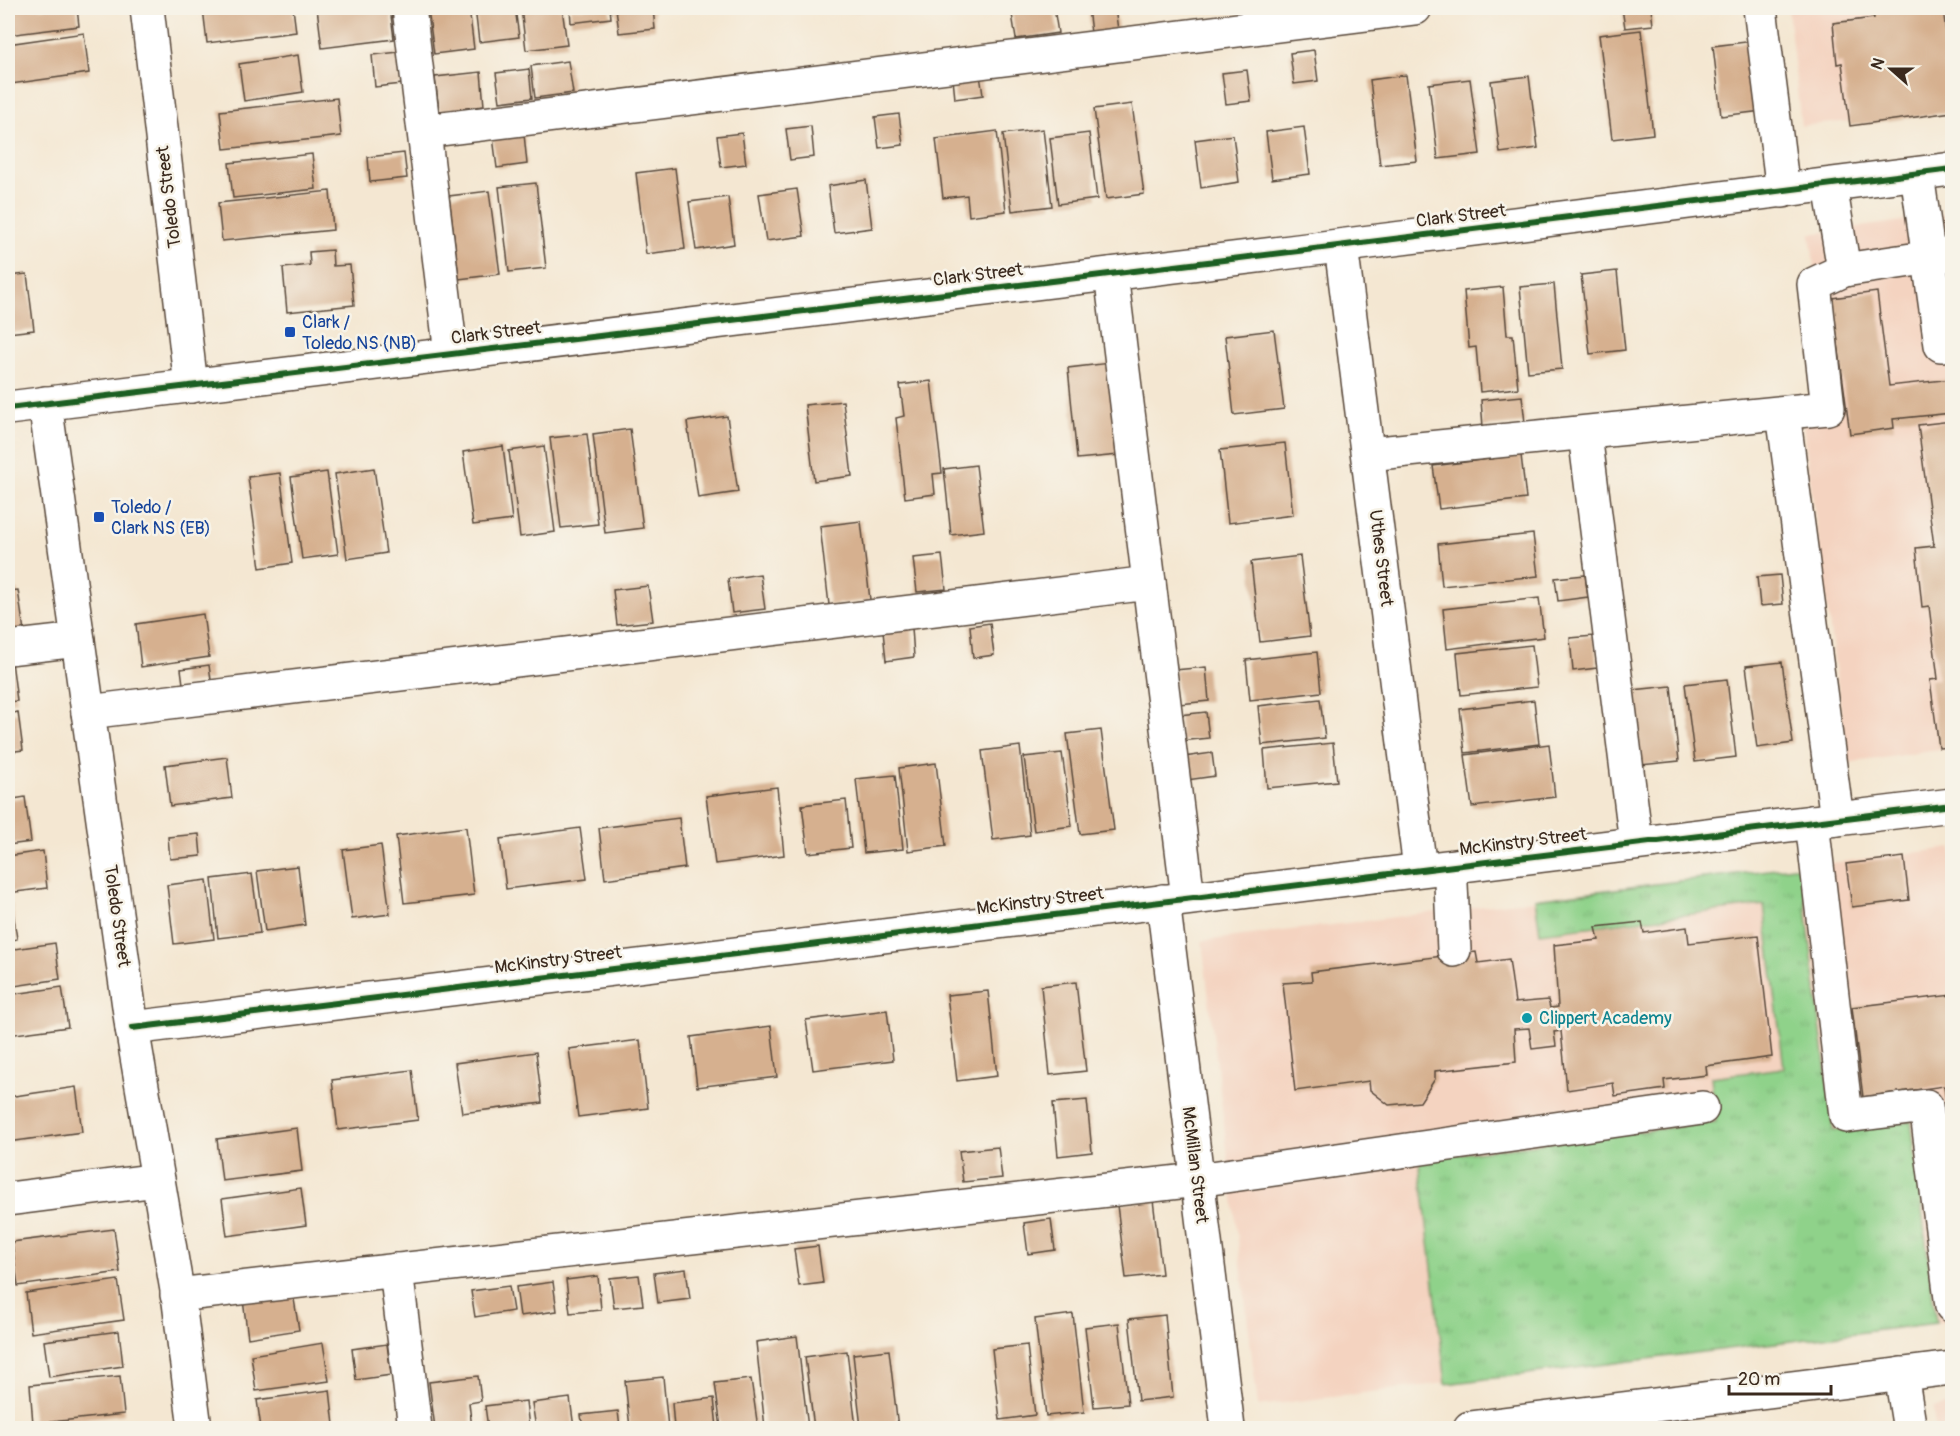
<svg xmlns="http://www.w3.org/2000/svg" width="1960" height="1436" viewBox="0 0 1960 1436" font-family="Pangolin,sans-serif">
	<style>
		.built { fill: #f4d3c0 }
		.grass { fill: url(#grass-tufts); stroke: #657e54; stroke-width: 1.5 }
		.building { fill: #d6b08f }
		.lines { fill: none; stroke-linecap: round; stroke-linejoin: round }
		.minor-casing { stroke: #574639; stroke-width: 36 }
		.minor { stroke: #fff; stroke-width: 33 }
		.cycleway-casing { stroke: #f7f3e8; stroke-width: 10 }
		.cycleway { stroke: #1b5e20; stroke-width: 6 }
		.transit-dot { fill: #1a4fb4; stroke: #f7f3e8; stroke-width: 2 }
		.culture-dot { fill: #0f9aa8; stroke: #f7f3e8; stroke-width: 2 }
		.labels { text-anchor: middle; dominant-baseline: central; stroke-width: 5; stroke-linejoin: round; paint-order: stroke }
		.street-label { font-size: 18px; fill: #3b2a1e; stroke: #f7f3e8 }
		.transit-label { font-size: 18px; fill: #164399; stroke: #f7f3e8; text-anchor: start }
		.culture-label { font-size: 18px; fill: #0d838f; stroke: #f7f3e8; text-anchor: start }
	</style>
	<defs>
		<pattern id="grass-tufts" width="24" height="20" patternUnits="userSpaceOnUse" patternTransform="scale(1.5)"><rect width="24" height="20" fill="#8fd28a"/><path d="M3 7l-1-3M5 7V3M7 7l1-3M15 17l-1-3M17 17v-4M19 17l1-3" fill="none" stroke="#7cb477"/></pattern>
	</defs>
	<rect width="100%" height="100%" fill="#f7f3e8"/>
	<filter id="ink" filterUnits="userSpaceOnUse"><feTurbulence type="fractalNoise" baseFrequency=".0167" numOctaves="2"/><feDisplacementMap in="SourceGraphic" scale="12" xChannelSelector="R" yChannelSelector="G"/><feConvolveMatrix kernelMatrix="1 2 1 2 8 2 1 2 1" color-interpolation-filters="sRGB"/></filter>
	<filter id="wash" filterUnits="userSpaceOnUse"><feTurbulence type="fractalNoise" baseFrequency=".008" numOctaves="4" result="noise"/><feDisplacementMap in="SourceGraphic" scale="24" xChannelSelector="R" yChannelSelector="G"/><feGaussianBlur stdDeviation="1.35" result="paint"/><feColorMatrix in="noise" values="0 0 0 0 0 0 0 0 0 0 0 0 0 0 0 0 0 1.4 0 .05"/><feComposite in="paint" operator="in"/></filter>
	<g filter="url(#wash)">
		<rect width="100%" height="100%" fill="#f4e7d2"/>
		<g class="built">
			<polygon points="1788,8 1952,8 1952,111 1801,126"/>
			<polygon points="1952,214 1952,748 1848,763 1802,419 1834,414 1810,234"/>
			<polygon points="1952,848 1952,1321 1258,1406 1202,941"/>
			<polygon points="1952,1405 1952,1428 1935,1428 1933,1408"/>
		</g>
		<polygon class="grass" points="1801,866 1833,1131 1911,1121 1936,1323 1446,1384 1419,1159 1716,1122 1711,1077 1784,1068 1764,905 1540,933 1535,899"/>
		<g id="blocks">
			<g class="building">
				<polygon points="8,8 77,8 79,26 8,35"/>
				<polygon points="203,8 293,8 296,32 207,43"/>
				<polygon points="317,8 390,8 394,39 322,48"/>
				<polygon points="428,8 469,8 474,49 434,54"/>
				<polygon points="475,8 515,8 519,37 479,42"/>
				<polygon points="521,8 562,8 567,45 526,50"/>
				<polygon points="570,8 610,8 611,18 571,23"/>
				<polygon points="616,8 653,8 655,29 619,33"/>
				<polygon points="849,8 876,8 876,9 850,12"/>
				<polygon points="1011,8 1054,8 1058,33 1016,39"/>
				<polygon points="1088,8 1115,8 1118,30 1091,33"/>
				<polygon points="1622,8 1651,8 1653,25 1625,28"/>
				<polygon points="1918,8 1943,8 1952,82 1952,112 1850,126 1842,63 1837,64 1833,23 1874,18 1873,13"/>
				<polygon points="1641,30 1653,134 1612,139 1599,35"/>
				<polygon points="84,33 89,73 11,84 8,44"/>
				<polygon points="1754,41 1762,111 1721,116 1713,46"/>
				<polygon points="1314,50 1318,81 1294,84 1290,53"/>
				<polygon points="399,52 402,84 375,87 372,55"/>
				<polygon points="298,55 303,92 244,101 239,64"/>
				<polygon points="568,61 573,93 535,98 531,66"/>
				<polygon points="529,69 532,98 500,102 496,73"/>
				<polygon points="1247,70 1251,101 1226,104 1222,73"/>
				<polygon points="481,72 484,106 439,111 435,77"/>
				<polygon points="980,75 983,95 955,99 953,79"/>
				<polygon points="1406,75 1417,161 1380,165 1370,80"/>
				<polygon points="1529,76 1538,148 1500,153 1491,81"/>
				<polygon points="1470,79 1480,154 1438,159 1429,84"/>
				<polygon points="337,98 341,136 224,149 220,111"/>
				<polygon points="1132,104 1144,194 1106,199 1094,109"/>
				<polygon points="899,114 903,145 879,148 875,117"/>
				<polygon points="811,126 814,157 790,160 786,129"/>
				<polygon points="1304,127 1310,174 1272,179 1266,132"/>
				<polygon points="1043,129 1052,206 1012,211 1003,134"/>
				<polygon points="997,131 1006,211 969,216 967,195 943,198 936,139"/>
				<polygon points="742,133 746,164 721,167 717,136"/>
				<polygon points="1089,133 1097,199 1058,204 1050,138"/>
				<polygon points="524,134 527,164 497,168 493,137"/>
				<polygon points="1233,135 1239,182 1201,188 1195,140"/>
				<polygon points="404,153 407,178 370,182 368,157"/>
				<polygon points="312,154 316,189 233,198 229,163"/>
				<polygon points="675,168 685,249 646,254 636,173"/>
				<polygon points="866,180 872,228 834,233 828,186"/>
				<polygon points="536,183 546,268 509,272 499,187"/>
				<polygon points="797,189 804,236 766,241 759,194"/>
				<polygon points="330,191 333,230 222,241 218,203"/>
				<polygon points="489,191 500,274 459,279 449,196"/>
				<polygon points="728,197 734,244 696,250 689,202"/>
				<polygon points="332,250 333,266 350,265 354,305 287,312 283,268 310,265 309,252"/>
				<polygon points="1617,271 1625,350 1590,354 1581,275"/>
				<polygon points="27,274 34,330 8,333 8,276"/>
				<polygon points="1554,284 1562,369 1528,372 1520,287"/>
				<polygon points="1503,287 1507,335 1513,335 1518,388 1480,392 1476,347 1469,348 1464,291"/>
				<polygon points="1877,292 1889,386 1952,379 1952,413 1893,419 1894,428 1850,434 1832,298"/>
				<polygon points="1274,330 1284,409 1234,415 1225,336"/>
				<polygon points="1110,363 1119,455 1077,459 1068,368"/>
				<polygon points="931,381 942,473 933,474 935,494 905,498 896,418 904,416 900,385"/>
				<polygon points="1522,396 1525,423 1483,427 1481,400"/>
				<polygon points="843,401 852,476 814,481 805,405"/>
				<polygon points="727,416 738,492 698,498 687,422"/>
				<polygon points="1952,421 1952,747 1939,748 1930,680 1938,679 1929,606 1922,607 1916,548 1934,546 1918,425"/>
				<polygon points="630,429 643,528 605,533 593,434"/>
				<polygon points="587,434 598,524 561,528 550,438"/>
				<polygon points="1285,443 1293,515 1228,523 1220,450"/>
				<polygon points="503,446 512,520 473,525 463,452"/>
				<polygon points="544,446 555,532 520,537 509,451"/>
				<polygon points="1521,455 1526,499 1439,509 1433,466"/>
				<polygon points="976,465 984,531 951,535 944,469"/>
				<polygon points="374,468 386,553 347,559 335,474"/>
				<polygon points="327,472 338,554 302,559 291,477"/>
				<polygon points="280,473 292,563 260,568 248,477"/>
				<polygon points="861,521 870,600 829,605 820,526"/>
				<polygon points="1533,534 1538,576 1442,586 1438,544"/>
				<polygon points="942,555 946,589 917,592 913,558"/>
				<polygon points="1300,556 1310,636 1260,642 1251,562"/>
				<polygon points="760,574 765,609 732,613 728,579"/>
				<polygon points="1585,575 1588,597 1558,601 1555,578"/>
				<polygon points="1780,575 1783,604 1760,606 1757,577"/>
				<polygon points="648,586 653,621 617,625 613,590"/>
				<polygon points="18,590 24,631 8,633 8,591"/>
				<polygon points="1539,598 1544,637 1447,649 1443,609"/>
				<polygon points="203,614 209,657 141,667 136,624"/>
				<polygon points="990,623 994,655 973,658 970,626"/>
				<polygon points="912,628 914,657 886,661 883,631"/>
				<polygon points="1594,636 1597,668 1573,671 1570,638"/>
				<polygon points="1532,645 1537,687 1461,695 1457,653"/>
				<polygon points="1317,652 1321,692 1250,700 1246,660"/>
				<polygon points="8,661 12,661 17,701 8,702"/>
				<polygon points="1782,662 1793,743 1757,748 1746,666"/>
				<polygon points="209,665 211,680 183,684 181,669"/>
				<polygon points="1206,667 1209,701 1179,704 1175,670"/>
				<polygon points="1727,679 1736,757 1695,762 1685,684"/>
				<polygon points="1671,686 1679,761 1641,765 1633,690"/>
				<polygon points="1320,699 1325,738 1262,745 1258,706"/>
				<polygon points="1534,700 1539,744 1465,753 1460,709"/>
				<polygon points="18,712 23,750 8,752 8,714"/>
				<polygon points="1206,712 1209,738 1181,741 1179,715"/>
				<polygon points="1101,730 1114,830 1080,834 1067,734"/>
				<polygon points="1333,743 1337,781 1267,788 1264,750"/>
				<polygon points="1549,744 1555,797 1472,807 1465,755"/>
				<polygon points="1020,746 1030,835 993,840 982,751"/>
				<polygon points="1062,753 1072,826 1034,831 1024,757"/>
				<polygon points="1212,753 1215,776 1187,780 1184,757"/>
				<polygon points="227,757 232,798 170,806 165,765"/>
				<polygon points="936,763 946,846 908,851 899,768"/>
				<polygon points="895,775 903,849 864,853 856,779"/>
				<polygon points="777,787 784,855 715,864 706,796"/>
				<polygon points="25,797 31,842 8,845 8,800"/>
				<polygon points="846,800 851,848 808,853 802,805"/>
				<polygon points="679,818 685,868 605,879 599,828"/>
				<polygon points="466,827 474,895 404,903 396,836"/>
				<polygon points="580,828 587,879 506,889 500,839"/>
				<polygon points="199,834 201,856 170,859 168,837"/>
				<polygon points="381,845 390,914 352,919 343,850"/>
				<polygon points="43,851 47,888 8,893 8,856"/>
				<polygon points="1904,857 1909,900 1852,907 1846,864"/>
				<polygon points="298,866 305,925 265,931 257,871"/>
				<polygon points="252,874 260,933 218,938 212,879"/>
				<polygon points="207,880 214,939 174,944 167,885"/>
				<polygon points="12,905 17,939 8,941 8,906"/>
				<polygon points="1642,922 1644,933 1687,927 1689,943 1758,935 1772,1057 1706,1066 1707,1075 1664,1080 1665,1089 1615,1096 1613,1083 1567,1090 1561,1031 1554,1032 1556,1046 1532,1049 1529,1028 1514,1029 1516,1062 1435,1071 1435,1079 1420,1102 1389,1105 1370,1090 1369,1081 1295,1091 1283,983 1312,981 1311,972 1476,952 1478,963 1509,959 1515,1003 1548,1000 1550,1008 1558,1007 1554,945 1599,940 1596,927"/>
				<polygon points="55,943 60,979 8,987 8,950"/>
				<polygon points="1076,982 1086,1071 1050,1075 1041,986"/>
				<polygon points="62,987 68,1027 8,1035 8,995"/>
				<polygon points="988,991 997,1076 957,1081 947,995"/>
				<polygon points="1952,995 1952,1138 1951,1138 1944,1086 1863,1097 1852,1007"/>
				<polygon points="887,1010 893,1060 813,1070 806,1020"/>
				<polygon points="771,1026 777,1077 697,1087 691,1037"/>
				<polygon points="640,1040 648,1108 578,1117 569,1049"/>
				<polygon points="536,1052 542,1103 462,1113 455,1063"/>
				<polygon points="412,1070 418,1120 338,1130 332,1080"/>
				<polygon points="76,1087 82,1132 8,1142 8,1097"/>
				<polygon points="1087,1100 1092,1152 1058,1156 1053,1103"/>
				<polygon points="297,1128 302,1171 222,1181 217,1139"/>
				<polygon points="998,1147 1002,1178 963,1182 959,1151"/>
				<polygon points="301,1188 306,1225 227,1236 222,1199"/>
				<polygon points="1153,1200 1162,1274 1126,1278 1117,1205"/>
				<polygon points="1051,1219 1055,1250 1028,1254 1024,1223"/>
				<polygon points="114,1229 120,1272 18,1286 12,1242"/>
				<polygon points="818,1246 823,1283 799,1286 794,1249"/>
				<polygon points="686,1269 690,1299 658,1303 654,1273"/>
				<polygon points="639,1275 643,1305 614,1308 610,1278"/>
				<polygon points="598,1276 601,1310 570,1313 566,1280"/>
				<polygon points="118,1280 124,1320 31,1333 26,1293"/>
				<polygon points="553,1282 557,1311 520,1316 516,1287"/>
				<polygon points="509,1286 513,1311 475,1317 471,1291"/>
				<polygon points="293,1293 299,1330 248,1338 243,1300"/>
				<polygon points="1073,1314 1084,1412 1046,1416 1035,1319"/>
				<polygon points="1165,1315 1173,1397 1138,1401 1129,1319"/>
				<polygon points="1119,1323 1128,1404 1094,1407 1085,1327"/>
				<polygon points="119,1331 123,1366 49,1377 44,1341"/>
				<polygon points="797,1336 808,1428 765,1428 756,1342"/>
				<polygon points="323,1343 329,1381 256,1391 251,1355"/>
				<polygon points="387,1344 391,1375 356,1380 352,1349"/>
				<polygon points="1027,1345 1035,1415 1000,1420 992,1349"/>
				<polygon points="889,1350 898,1428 861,1428 853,1354"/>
				<polygon points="847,1351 856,1428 814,1428 805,1357"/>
				<polygon points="120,1376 124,1414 33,1424 30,1385"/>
				<polygon points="478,1376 481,1401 469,1403 472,1428 435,1428 429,1382"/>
				<polygon points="663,1377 668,1428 630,1428 625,1381"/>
				<polygon points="751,1379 758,1428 721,1428 715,1383"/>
				<polygon points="330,1390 334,1425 307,1428 261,1428 257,1400"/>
				<polygon points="570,1398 574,1428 536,1428 532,1403"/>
				<polygon points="714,1398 717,1428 674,1428 672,1403"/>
				<polygon points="526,1401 529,1428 488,1428 485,1406"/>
				<polygon points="618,1411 620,1428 583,1428 581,1415"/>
			</g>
		</g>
	</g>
	<g filter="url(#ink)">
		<use href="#blocks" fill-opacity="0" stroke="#574639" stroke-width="1.5"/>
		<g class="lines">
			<defs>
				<g id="minor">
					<polyline points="147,8 191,386"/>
					<polyline points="409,8 451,354"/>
					<polyline points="1760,8 1783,191"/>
					<polyline points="425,131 1415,8"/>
					<polyline points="1917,174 1941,345 1952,344"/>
					<polyline points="1830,185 1844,270 1952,254"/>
					<polyline points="1341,246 1420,869"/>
					<polyline points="1111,274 1188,898"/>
					<polyline points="45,403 132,1028 179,1302 195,1428"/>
					<polyline points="8,408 1298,251 1952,169"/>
					<polyline points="1783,413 1837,819"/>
					<polyline points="1585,434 1636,843"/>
					<polyline points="1368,454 1828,408 1814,284 1844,270"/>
					<polyline points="8,648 78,640"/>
					<polyline points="88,712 1149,583"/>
					<polyline points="1812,822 1846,1116 1926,1106 1952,1306"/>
					<polyline points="1451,884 1454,950"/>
					<polyline points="1163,901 1228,1428"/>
					<polyline points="132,1028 1952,805"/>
					<polyline points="8,1199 158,1180"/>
					<polyline points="396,1270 415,1428"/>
					<polyline points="177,1295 1197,1180 1702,1108"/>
					<polyline points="1901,1374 1909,1424 1911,1428"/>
					<polyline points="1470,1428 1952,1368"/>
				</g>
			</defs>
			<use href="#minor" class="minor-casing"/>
			<use href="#minor" class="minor"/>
			<defs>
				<g id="cycleway">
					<polyline points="8,408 1298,251 1952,169"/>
					<polyline points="132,1028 1952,805"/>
				</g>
			</defs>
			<use href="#cycleway" class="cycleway-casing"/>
			<use href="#cycleway" class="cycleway"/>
		</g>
	</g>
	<g class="transit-dot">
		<rect x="284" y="326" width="12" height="12" rx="3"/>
		<rect x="93" y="511" width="12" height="12" rx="3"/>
	</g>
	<circle class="culture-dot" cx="1527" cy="1018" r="6"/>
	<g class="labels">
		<g class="street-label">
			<text transform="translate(169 197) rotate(-97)">Toledo Street</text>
			<text transform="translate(1461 216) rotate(-7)">Clark Street</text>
			<text transform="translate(978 275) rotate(-7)">Clark Street</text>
			<text transform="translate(496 333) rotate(-7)">Clark Street</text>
			<text transform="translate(1381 558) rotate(83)">Uthes Street</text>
			<text transform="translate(1523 842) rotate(-7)">McKinstry Street</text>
			<text transform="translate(1040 901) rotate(-7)">McKinstry Street</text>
			<text transform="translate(117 916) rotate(82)">Toledo Street</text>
			<text transform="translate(558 960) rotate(-7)">McKinstry Street</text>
			<text transform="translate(1195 1165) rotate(83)">McMillan Street</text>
		</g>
		<g class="transit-label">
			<text x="302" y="322">Clark /<tspan x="302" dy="21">Toledo NS (NB)</tspan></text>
			<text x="111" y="507">Toledo /<tspan x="111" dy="21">Clark NS (EB)</tspan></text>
		</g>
		<g class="culture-label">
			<text x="1539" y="1018">Clippert Academy</text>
		</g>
	</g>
	<rect width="1960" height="1436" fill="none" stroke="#f7f3e8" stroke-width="30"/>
	<g transform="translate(1891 69) rotate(291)" stroke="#f7f3e8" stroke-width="4.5" paint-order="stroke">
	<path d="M0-4.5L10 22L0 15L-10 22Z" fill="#3b2a1e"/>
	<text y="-9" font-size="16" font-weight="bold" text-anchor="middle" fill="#3b2a1e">N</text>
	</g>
	<path d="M1729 1385v9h102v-9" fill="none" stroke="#3b2a1e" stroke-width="3"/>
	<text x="1738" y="1385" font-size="18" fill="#3b2a1e" stroke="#f7f3e8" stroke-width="4.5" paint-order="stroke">20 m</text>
</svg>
